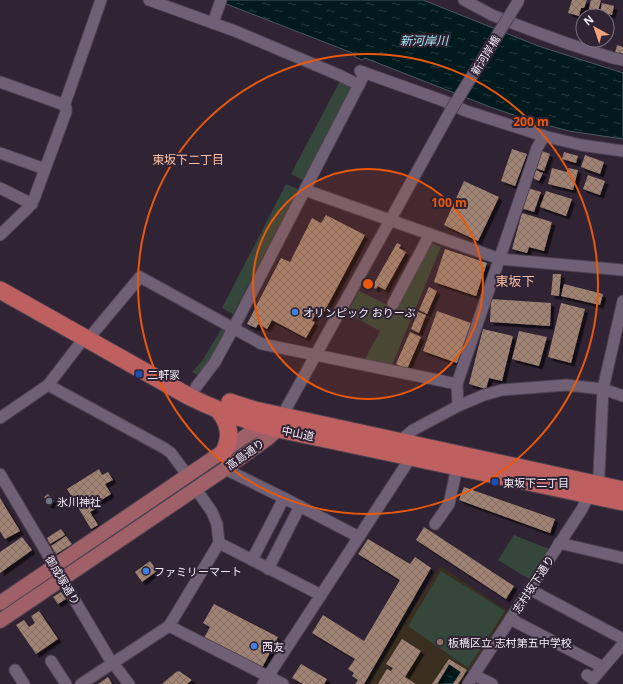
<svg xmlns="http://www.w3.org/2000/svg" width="623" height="684" viewBox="0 0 623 684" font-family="'Open Sans','Noto Sans JP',sans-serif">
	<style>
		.education { fill: #392e1f }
		.park { fill: #35463b }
		.water { fill: url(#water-ripples); stroke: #49585f }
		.building { fill: url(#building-cross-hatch); filter: url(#shadow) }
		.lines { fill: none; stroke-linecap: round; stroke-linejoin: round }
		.minor-casing { stroke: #4d4150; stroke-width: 13 }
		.major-casing { stroke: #4d4150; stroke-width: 16 }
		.highway-casing { stroke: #4d4150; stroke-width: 19 }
		.minor { stroke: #706075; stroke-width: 11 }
		.major { stroke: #9f6068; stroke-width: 14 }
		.highway { stroke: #be605f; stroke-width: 17 }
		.minor-bridge-casing { stroke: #4d4150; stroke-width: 13; stroke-linecap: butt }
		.minor-bridge { stroke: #706075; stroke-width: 11 }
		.ring { fill: none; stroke: #e8590c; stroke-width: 2 }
		.shop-dot { fill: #3f7fe0; stroke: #302334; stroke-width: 1.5 }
		.transit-dot { fill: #1a4fb4; stroke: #302334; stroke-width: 1.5 }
		.worship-dot { fill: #6b7280; stroke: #302334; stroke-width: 1.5 }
		.education-dot { fill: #8d6e63; stroke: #302334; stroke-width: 1.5 }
		.labels { text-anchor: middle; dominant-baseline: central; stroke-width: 4; stroke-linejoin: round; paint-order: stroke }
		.street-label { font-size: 11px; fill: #f3eaf6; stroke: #302334 }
		.poi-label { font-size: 11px; fill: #f3eaf6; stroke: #302334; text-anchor: start }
		.water-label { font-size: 12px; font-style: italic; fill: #a2eaf5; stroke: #302334 }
		.neighbourhood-label { font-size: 12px; fill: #fcbfa3; stroke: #302334 }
		.quarter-label { font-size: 13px; fill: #fcbfa3; stroke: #302334 }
		.centre { fill: #e8590c; stroke: #302334; stroke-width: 2 }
		.ring-label { font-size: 12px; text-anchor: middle; font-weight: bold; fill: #e8590c; stroke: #302334; stroke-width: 4; stroke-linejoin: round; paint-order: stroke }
	</style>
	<defs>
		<pattern id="water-ripples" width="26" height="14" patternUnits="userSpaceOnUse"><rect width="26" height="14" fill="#001a1e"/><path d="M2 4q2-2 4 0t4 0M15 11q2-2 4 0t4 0" fill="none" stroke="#263b3f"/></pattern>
		<pattern id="building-cross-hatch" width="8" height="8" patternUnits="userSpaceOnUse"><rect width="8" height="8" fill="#a08373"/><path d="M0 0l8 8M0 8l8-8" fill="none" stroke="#826e65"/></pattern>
		<filter id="shadow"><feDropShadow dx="3.5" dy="3.5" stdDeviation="0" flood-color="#0009"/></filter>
	</defs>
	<rect width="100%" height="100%" fill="#302334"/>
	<polygon class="education" points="440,566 508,611 460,684 368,684 373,673"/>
	<g class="park">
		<polygon points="340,81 351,87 304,181 291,174"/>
		<polygon points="286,184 298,189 233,314 222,308"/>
		<polygon points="431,243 441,247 392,365 365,359 380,331 347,313 359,291 396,309"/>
		<polygon points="222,328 230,332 200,377 192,372 202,361"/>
		<polygon points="514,535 549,549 529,579 498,560"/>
		<polygon points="441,571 505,611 468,668 408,626"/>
	</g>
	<g class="water">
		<polygon points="216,0 423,0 538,46 623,73 623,139 569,131 535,122 493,108 365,58 362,60 355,57 355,54"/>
		<polygon points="449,664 461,672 453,684 437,684"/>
	</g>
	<g class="building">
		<polygon points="572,0 587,0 584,8 581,8 579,16 568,13"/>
		<polygon points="591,0 601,0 598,11 589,9"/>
		<polygon points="602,3 614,6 612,15 600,12"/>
		<polygon points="617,45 623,47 623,55 615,53"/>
		<polygon points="512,149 527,154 515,186 501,181"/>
		<polygon points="542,151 550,154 544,171 536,168"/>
		<polygon points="564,152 578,156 576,163 562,159"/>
		<polygon points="585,155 604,162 600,174 581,167"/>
		<polygon points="552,168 567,172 568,168 578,170 573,190 548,184"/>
		<polygon points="536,170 543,173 539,181 533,178"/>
		<polygon points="588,175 605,181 600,195 583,189"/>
		<polygon points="464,181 499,197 478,241 444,225"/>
		<polygon points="528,188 541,192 534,212 521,208"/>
		<polygon points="546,191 572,199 566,216 540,207"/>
		<polygon points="522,213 552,222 544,251 529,247 527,253 512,249"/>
		<polygon points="326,215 365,235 323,314 317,311 312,321 315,322 306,338 272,320 267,329 258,324 256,328 247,324 281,258 290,262 312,218 321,223"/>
		<polygon points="397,243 401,245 399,248 406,252 385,290 378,286 376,289 372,287"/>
		<polygon points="445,249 487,263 476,296 434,282"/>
		<polygon points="553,274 561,274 559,296 551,295"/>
		<polygon points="564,284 603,294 600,305 561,296"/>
		<polygon points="429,287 437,291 427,314 419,310"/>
		<polygon points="491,299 551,303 550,326 490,322"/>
		<polygon points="561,303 585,309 571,363 548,357"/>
		<polygon points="437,311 471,323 457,363 423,351"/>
		<polygon points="418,312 426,315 419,333 411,329"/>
		<polygon points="483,329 513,336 502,381 489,378 486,389 469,384"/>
		<polygon points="519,331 547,337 539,366 512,359"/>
		<polygon points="410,332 421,337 407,369 396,364"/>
		<polygon points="99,469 102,475 108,472 113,480 105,484 111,494 93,505 95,509 90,512 98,525 91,529 67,489"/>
		<polygon points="464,487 555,519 550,533 459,500"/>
		<polygon points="48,494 54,501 50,506 49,504 48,505 44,500 46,499 44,497"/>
		<polygon points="0,498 20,531 5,539 0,531"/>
		<polygon points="424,527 514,586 506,599 416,540"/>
		<polygon points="61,529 65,535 50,544 47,538"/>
		<polygon points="66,536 72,544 56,554 51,546"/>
		<polygon points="22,537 32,550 0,573 0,552"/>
		<polygon points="368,539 410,564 415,557 431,568 364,684 355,684 358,680 352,676 354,673 348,669 355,659 312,633 323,615 364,641 400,580 358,554"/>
		<polygon points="150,561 157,571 142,582 135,572"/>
		<polygon points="61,592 66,599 58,604 53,597"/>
		<polygon points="214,604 278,637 262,668 204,638 210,627 203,623"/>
		<polygon points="39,611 58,639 36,654 16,625 24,620 29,627 35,623 31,616"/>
		<polygon points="402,639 421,651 405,677 416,684 378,684 387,669 391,671 393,668 386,664"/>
		<polygon points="449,659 467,670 458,684 453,684 461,672 449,664 437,684 432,684"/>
		<polygon points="301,664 327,679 324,684 303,684 292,678"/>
		<polygon points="177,671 178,672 179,671 192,680 187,684 162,684"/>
		<polygon points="108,677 112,684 98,684"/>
	</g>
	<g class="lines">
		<defs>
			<g id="minor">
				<polyline points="149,0 235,31 339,75 359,85"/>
				<polyline points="464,0 492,15 520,26 566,43 613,58 623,60"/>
				<polyline points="213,23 221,0"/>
				<polyline points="360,71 444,101 466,111 544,136 581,145 623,151"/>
				<polyline points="0,82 62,104 66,108 66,112 34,199 28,208 0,235"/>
				<polyline points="64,106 101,0"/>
				<polyline points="0,153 45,169"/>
				<polyline points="0,188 32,204"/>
				<polyline points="305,190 500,259 623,270"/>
				<polyline points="393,304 430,234"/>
				<polyline points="94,332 140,277 262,344 457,384"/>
				<polyline points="48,385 164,448 171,453 188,476"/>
				<polyline points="196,387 215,362 233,329 365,73"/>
				<polyline points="458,406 457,384 537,148 544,136"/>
				<polyline points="282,416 451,110"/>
				<polyline points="0,418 48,385 85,337"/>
				<polyline points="400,441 413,430 458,406 484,395 502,390 566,385 603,389 623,396"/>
				<polyline points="225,469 284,498 359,537"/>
				<polyline points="0,474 109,658 129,684"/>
				<polyline points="435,524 449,504 457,467"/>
				<polyline points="219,543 321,595"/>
				<polyline points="559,543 623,558"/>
				<polyline points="252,560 284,498"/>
				<polyline points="268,569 300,506"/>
				<polyline points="529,589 623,639"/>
				<polyline points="510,619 603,667"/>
				<polyline points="169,626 283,684"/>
				<polyline points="51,661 66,684"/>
				<polyline points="15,670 24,684"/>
				<polyline points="474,675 492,684"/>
				<polyline points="587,675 593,679 623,644"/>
				<polyline points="81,684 169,626 219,543 217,524 212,512 196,489"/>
				<polyline points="263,684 411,457"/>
				<polyline points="468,684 582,509 599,475 603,389 623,301"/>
			</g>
			<g id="major">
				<polyline points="0,603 250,433 271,421"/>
				<polyline points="0,621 225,469 267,439 278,429 281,420"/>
			</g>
			<g id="highway">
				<path d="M0,290l190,107c28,14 57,24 88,32l345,73"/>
				<polyline points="230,402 255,410 623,490"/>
				<path d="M219,411c11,13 13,27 4,42"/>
			</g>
		</defs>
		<use href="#minor" class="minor-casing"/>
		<use href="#major" class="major-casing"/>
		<use href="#highway" class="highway-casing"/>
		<use href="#minor" class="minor"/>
		<use href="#major" class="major"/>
		<use href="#highway" class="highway"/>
		<defs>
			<polyline id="minor-bridge" points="451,110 519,0"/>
		</defs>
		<use href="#minor-bridge" class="minor-bridge-casing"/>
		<use href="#minor-bridge" class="minor-bridge"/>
	</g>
	<circle cx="368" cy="284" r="115" fill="#e8590c" fill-opacity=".12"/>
	<g class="ring">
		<circle cx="368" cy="284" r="115"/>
		<circle cx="368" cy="284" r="230"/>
	</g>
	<g class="shop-dot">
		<circle cx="295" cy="312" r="4"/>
		<circle cx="146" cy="571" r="4"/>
		<circle cx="254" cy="646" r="4"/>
	</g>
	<g class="transit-dot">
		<rect x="135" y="370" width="8" height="8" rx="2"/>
		<rect x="491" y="478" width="8" height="8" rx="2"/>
	</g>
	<circle class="worship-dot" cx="49" cy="501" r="4"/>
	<circle class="education-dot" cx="440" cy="642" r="4"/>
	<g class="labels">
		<g class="street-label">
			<text transform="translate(485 55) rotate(-58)">新河岸橋</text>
			<text transform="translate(298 433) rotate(12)">中山道</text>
			<text transform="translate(245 454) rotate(-36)">高島通り</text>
			<text transform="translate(63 580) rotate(59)">御成塚通り</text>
			<text transform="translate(533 584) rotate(-57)">志村坂下通り</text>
		</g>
		<g class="poi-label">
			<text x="303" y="312">オリンピック おりーぶ</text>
			<text x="147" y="374">二軒家</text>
			<text x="503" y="482">東坂下二丁目</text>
			<text x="57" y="501">氷川神社</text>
			<text x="154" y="571">ファミリーマート</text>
			<text x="448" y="642">板橋区立 志村第五中学校</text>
			<text x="262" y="646">西友</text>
		</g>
		<g class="water-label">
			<text x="424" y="40">新河岸川</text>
		</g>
		<g class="neighbourhood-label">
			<text x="188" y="159">東坂下二丁目</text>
		</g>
		<g class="quarter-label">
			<text x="515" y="281">東坂下</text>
		</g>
	</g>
	<circle cx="368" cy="284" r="6" class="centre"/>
	<g class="ring-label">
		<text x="531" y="126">200 m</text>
		<text x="449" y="207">100 m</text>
	</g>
	<g transform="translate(595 28) rotate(320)"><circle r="19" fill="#302334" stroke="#7e7382"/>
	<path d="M0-3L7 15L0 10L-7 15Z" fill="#f1a17c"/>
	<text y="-6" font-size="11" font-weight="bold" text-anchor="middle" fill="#f3eaf6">N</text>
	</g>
</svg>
